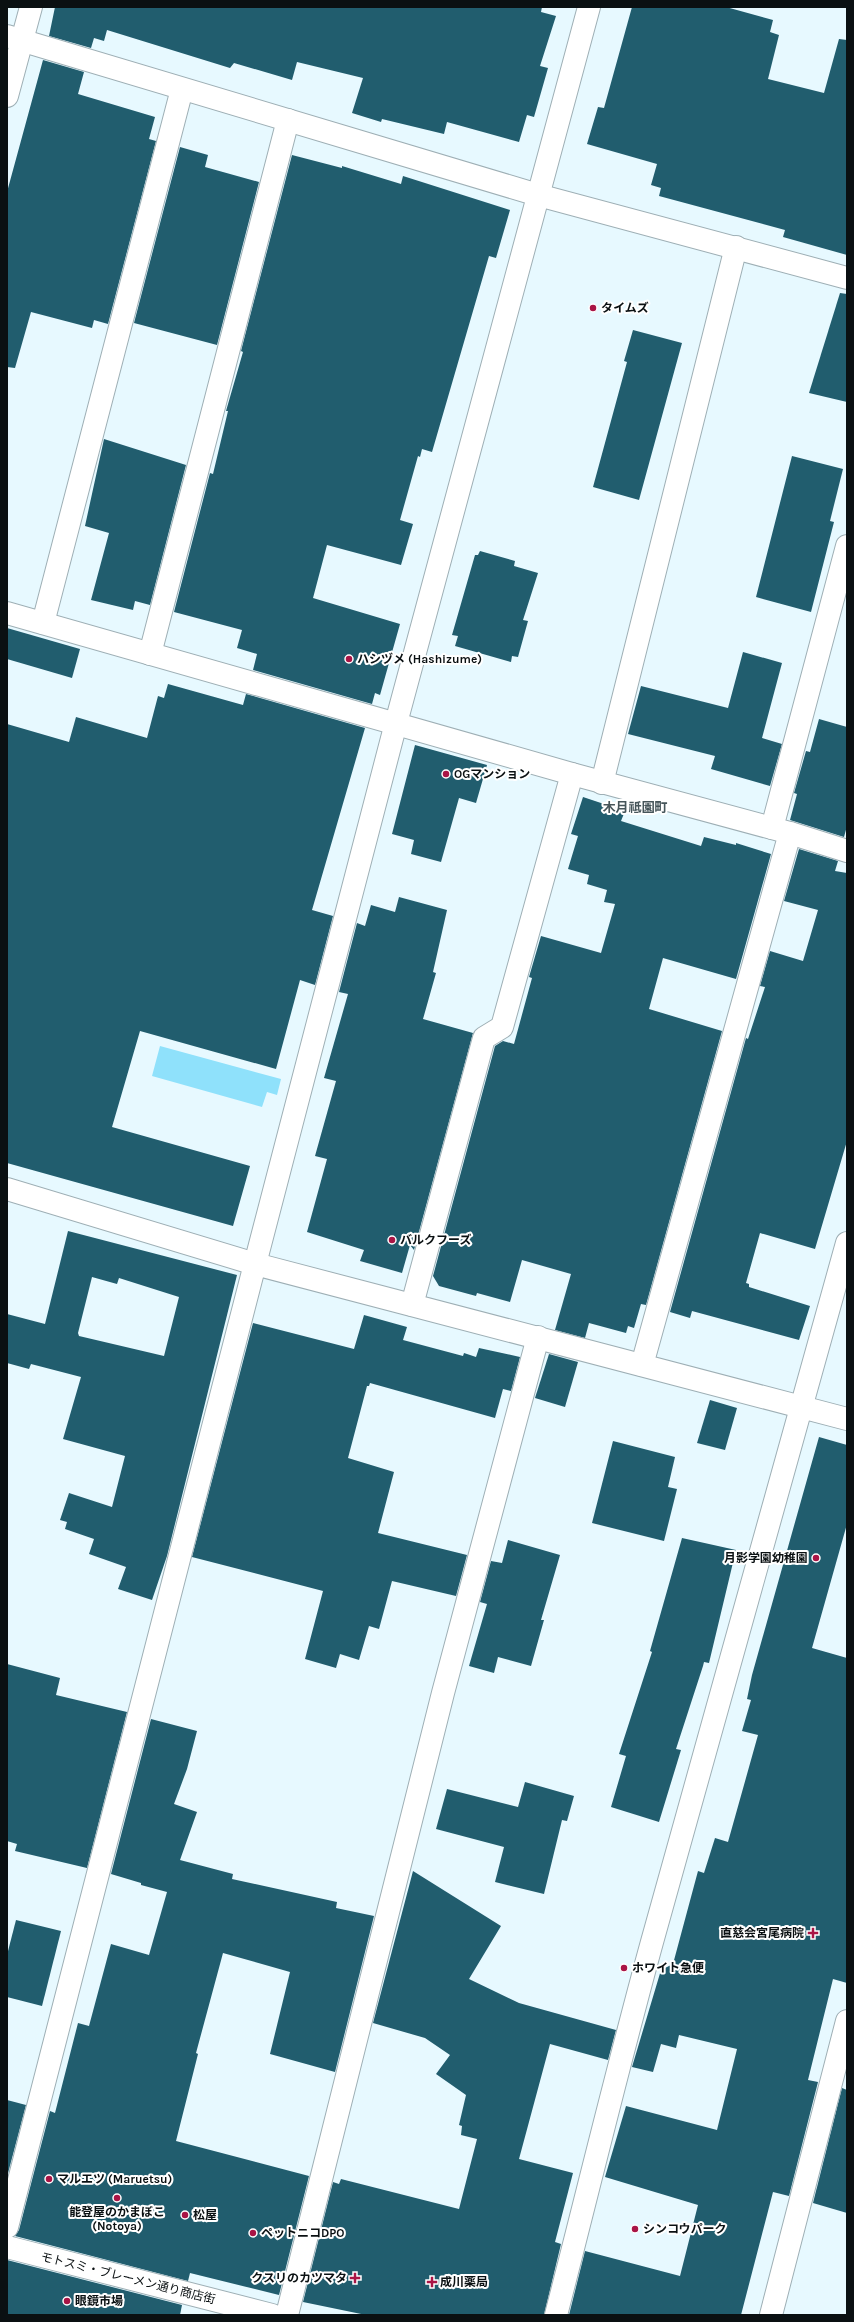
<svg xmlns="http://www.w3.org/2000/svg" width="854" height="2322" viewBox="0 0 854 2322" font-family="Karla,'Noto Sans JP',sans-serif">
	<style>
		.green { fill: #8fe1fb }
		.building { fill: #215d6e; fill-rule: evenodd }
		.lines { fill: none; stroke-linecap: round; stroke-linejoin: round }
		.street-casing { stroke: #9eafb5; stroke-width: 24 }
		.secondary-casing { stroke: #9eafb5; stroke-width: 24 }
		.street { stroke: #fff; stroke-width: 22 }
		.secondary { stroke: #fff; stroke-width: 22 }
		.poi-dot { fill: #a91445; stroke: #fff; stroke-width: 1.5 }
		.labels { text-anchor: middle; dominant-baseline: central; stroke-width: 4; stroke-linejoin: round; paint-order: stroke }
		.poi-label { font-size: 12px; font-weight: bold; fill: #0a1012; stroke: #fff; text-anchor: start }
		.street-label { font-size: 12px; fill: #0a1012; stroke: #fff }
		.neighbourhood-label { font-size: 13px; font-weight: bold; fill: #46555a; stroke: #fff }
	</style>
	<rect width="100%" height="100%" fill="#e7f9ff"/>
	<polygon class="green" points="160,1046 281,1079 277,1095 267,1092 262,1107 152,1076"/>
	<g class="building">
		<polygon points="55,7 542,7 541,12 556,16 540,66 548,68 534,117 527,115 519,142 447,122 444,134 382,119 381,122 352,113 363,78 297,62 292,80 234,63 230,68 107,30 104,41 94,38 91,48 49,36"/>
		<polygon points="632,7 726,7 773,20 770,32 779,35 768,79 824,93 839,39 847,40 847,255 783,237 785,230 659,196 661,188 651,185 657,164 587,144 598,107 604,108"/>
		<polygon points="43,60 84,72 78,94 155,117 149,139 156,141 108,324 94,320 92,328 31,312 15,368 7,367 7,192"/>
		<polygon points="180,147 208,155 205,167 259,182 217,345 134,323"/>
		<polygon points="292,155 342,168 342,166 401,184 403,176 510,210 496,258 489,256 432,452 422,449 420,457 418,456 400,520 413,524 401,565 327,545 313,598 400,624 380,695 375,693 372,704 253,670 257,654 237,648 242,630 174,612 210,473 213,474 228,411 226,411 243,352 241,351"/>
		<polygon points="840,293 847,294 847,402 809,393"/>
		<polygon points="633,330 682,343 639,500 593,487 627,362 624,361"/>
		<polygon points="104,439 186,465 150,605 135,601 133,610 91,600 109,533 85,526"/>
		<polygon points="792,456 843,469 830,521 834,522 811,612 756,597"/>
		<polygon points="480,551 515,561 514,566 538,573 523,620 528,621 518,657 512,656 511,662 455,646 458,636 452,635 475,555 478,555"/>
		<polygon points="7,628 80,649 72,678 7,659"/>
		<polygon points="743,652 782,663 762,738 782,744 770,786 711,769 715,756 628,734 641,686 728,708"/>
		<polygon points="168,684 243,705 246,694 365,728 312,910 333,916 315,985 300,980 276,1069 140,1031 112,1127 250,1166 233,1226 7,1163 7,724 69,742 76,717 147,738 158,696 164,698"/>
		<polygon points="819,719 847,727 847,826 844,837 790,820 797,794 794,793 806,751 810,752"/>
		<polygon points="415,745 487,765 476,803 459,798 441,862 411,854 414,840 392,834"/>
		<polygon points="583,797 625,811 621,821 701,846 704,837 736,845 736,843 771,854 736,979 663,958 649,1009 722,1031 646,1305 641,1304 634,1328 628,1326 626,1333 589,1323 585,1338 555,1330 571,1274 522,1260 510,1302 477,1293 476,1296 439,1286 433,1276 495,1046 503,1041 514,1044 532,978 529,977 541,936 601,953 615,904 604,902 607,890 587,884 589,875 568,869 578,836 571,834"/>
		<polygon points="799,849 838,861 835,871 847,873 847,1141 815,1249 760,1233 746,1283 749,1284 749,1287 810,1306 799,1340 692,1311 690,1318 670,1312 746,1038 748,1039 765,987 760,986 770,951 803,961 818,910 784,901"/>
		<polygon points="399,897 447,910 433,972 436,973 423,1019 473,1033 414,1250 410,1245 402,1273 360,1261 364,1250 307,1232 327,1159 315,1156 336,1081 324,1078 348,994 339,992 357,923 365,926 371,905 395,912"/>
		<path d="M68,1231l169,44 -70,281 -15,44 -34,-11 8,-22 -37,-13 5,-15 -29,-10 2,-7 -7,-2 9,-27 43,14 13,-51 -62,-17 18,-62 -50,-13 -2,5 -22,-6v-49l38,10zM92,1277l25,7 2,-6 60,19 -15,59 -85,-20 -1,-3z"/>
		<polygon points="364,1315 407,1327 403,1340 463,1356 464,1353 476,1357 479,1348 520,1357 511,1391 503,1389 495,1418 370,1383 369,1386 367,1386 348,1458 394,1472 378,1533 467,1555 456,1596 392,1581 379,1629 369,1626 359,1660 340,1654 336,1668 305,1659 323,1591 192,1557 253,1323 354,1349"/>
		<polygon points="549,1354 578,1362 565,1407 535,1398"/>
		<polygon points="710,1400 737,1408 725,1450 697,1443"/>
		<polygon points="819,1437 847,1445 847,1524 812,1648 847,1658 847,1983 833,1979 808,2080 818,2082 789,2196 773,2192 741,2315 569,2315 585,2251 680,2276 698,2205 605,2177 626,2106 717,2130 737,2049 679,2035 676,2048 661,2044 653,2072 632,2067 661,1970 673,1964 698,1871 704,1873 715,1838 728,1842 758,1735 742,1731 751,1700 747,1699 752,1675"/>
		<polygon points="613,1441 675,1457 668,1487 677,1489 664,1541 592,1523"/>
		<polygon points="682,1538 736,1550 709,1663 704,1662 703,1666 676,1749 681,1750 659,1822 611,1807 626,1756 619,1754 652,1652 650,1651"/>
		<polygon points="508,1540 560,1555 541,1620 544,1620 531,1666 498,1657 494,1673 469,1666 487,1604 480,1602 491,1561 502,1563"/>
		<polygon points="7,1664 60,1678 56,1695 127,1712 87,1868 15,1851 17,1844 7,1841"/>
		<polygon points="151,1719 197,1731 187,1769 174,1804 197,1812 180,1860 233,1874 232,1879 337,1902 336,1908 374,1916 335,2072 270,2054 290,1972 223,1953 196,2053 198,2054 176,2141 309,2176 279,2295 190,2273 188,2281 15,2236 19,2230 50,2111 55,2113 78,2023 89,2026 111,1944 149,1955 167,1892 141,1885 141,1883 111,1874"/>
		<polygon points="525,1782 574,1796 567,1821 562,1820 544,1894 495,1882 504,1847 436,1829 447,1789 518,1807"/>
		<polygon points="413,1871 501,1926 469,1979 519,2003 616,2030 608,2060 550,2044 519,2159 573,2173 555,2242 561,2244 544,2315 366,2315 303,2302 333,2182 339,2184 341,2179 459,2209 477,2139 461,2135 462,2126 459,2125 466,2095 436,2074 450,2055 425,2038 373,2023"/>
		<polygon points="16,1920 61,1931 42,2006 7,1997 7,1955"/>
		<polygon points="842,2088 847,2090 847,2213 813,2203"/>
		<polygon points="7,2100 26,2105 7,2177"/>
		<polygon points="7,2260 182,2305 180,2315 7,2315"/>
	</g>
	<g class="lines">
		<defs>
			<g id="street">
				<polyline points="7,36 538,195 847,278"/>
				<polyline points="7,96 31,7"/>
				<polyline points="7,613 572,774 790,833 847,851"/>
				<polyline points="43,623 182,89"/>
				<polyline points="150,654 288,120"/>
				<polyline points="602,783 736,247"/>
				<polyline points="772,828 847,546"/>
				<polyline points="7,1189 255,1264 847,1419"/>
				<polyline points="412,1305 484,1038 502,1027 572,774"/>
				<polyline points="642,1365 790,833"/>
				<polyline points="7,2227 255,1264"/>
				<polyline points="7,2247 272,2315"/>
				<polyline points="287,2315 443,1693 538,1337"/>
				<path d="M556,2315c32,-124 62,-249 96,-373 63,-234 132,-465 195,-699"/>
				<polyline points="771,2315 847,2021"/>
			</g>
			<polyline id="secondary" points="255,1264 396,723 589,7"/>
		</defs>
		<use href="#street" class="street-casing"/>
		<use href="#secondary" class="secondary-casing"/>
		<use href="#street" class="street"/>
		<use href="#secondary" class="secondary"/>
	</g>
	<g class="poi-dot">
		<circle cx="593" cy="308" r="4"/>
		<circle cx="349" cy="659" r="4"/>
		<circle cx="446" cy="774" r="4"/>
		<circle cx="392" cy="1240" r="4"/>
		<circle cx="816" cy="1558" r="4"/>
		<path d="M811 1927h4v4h4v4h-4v4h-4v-4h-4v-4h4z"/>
		<circle cx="624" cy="1968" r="4"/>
		<circle cx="49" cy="2179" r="4"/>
		<circle cx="117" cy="2198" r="4"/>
		<circle cx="185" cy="2215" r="4"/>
		<circle cx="635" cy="2229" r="4"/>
		<circle cx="253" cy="2233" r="4"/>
		<path d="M353 2272h4v4h4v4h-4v4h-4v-4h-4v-4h4z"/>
		<path d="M430 2276h4v4h4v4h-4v4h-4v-4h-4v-4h4z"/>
		<circle cx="67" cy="2301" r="4"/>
	</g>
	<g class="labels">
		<g class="poi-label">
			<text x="601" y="308">タイムズ</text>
			<text x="357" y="659">ハシヅメ (Hashizume)</text>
			<text x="454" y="774">OGマンション</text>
			<text x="400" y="1240">バルクフーズ</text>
			<text x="808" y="1558" text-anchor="end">月影学園幼稚園</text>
			<text x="804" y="1933" text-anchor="end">直慈会宮尾病院</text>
			<text x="632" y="1968">ホワイト急便</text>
			<text x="57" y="2179">マルエツ (Maruetsu)</text>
			<text x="117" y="2212" text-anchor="middle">能登屋のかまぼこ<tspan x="117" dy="14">(Notoya)</tspan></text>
			<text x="193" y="2215">松屋</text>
			<text x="643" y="2229">シンコウパーク</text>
			<text x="261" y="2233">ペットニコDPO</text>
			<text x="347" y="2278" text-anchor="end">クスリのカツマタ</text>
			<text x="440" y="2282">成川薬局</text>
			<text x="75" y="2301">眼鏡市場</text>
		</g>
		<g class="street-label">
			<text transform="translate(128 2278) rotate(14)">モトスミ・ブレーメン通り商店街</text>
		</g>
		<g class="neighbourhood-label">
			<text x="635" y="807">木月祗園町</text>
		</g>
	</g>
	<rect width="854" height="2322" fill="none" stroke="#0a1012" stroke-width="16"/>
</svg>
